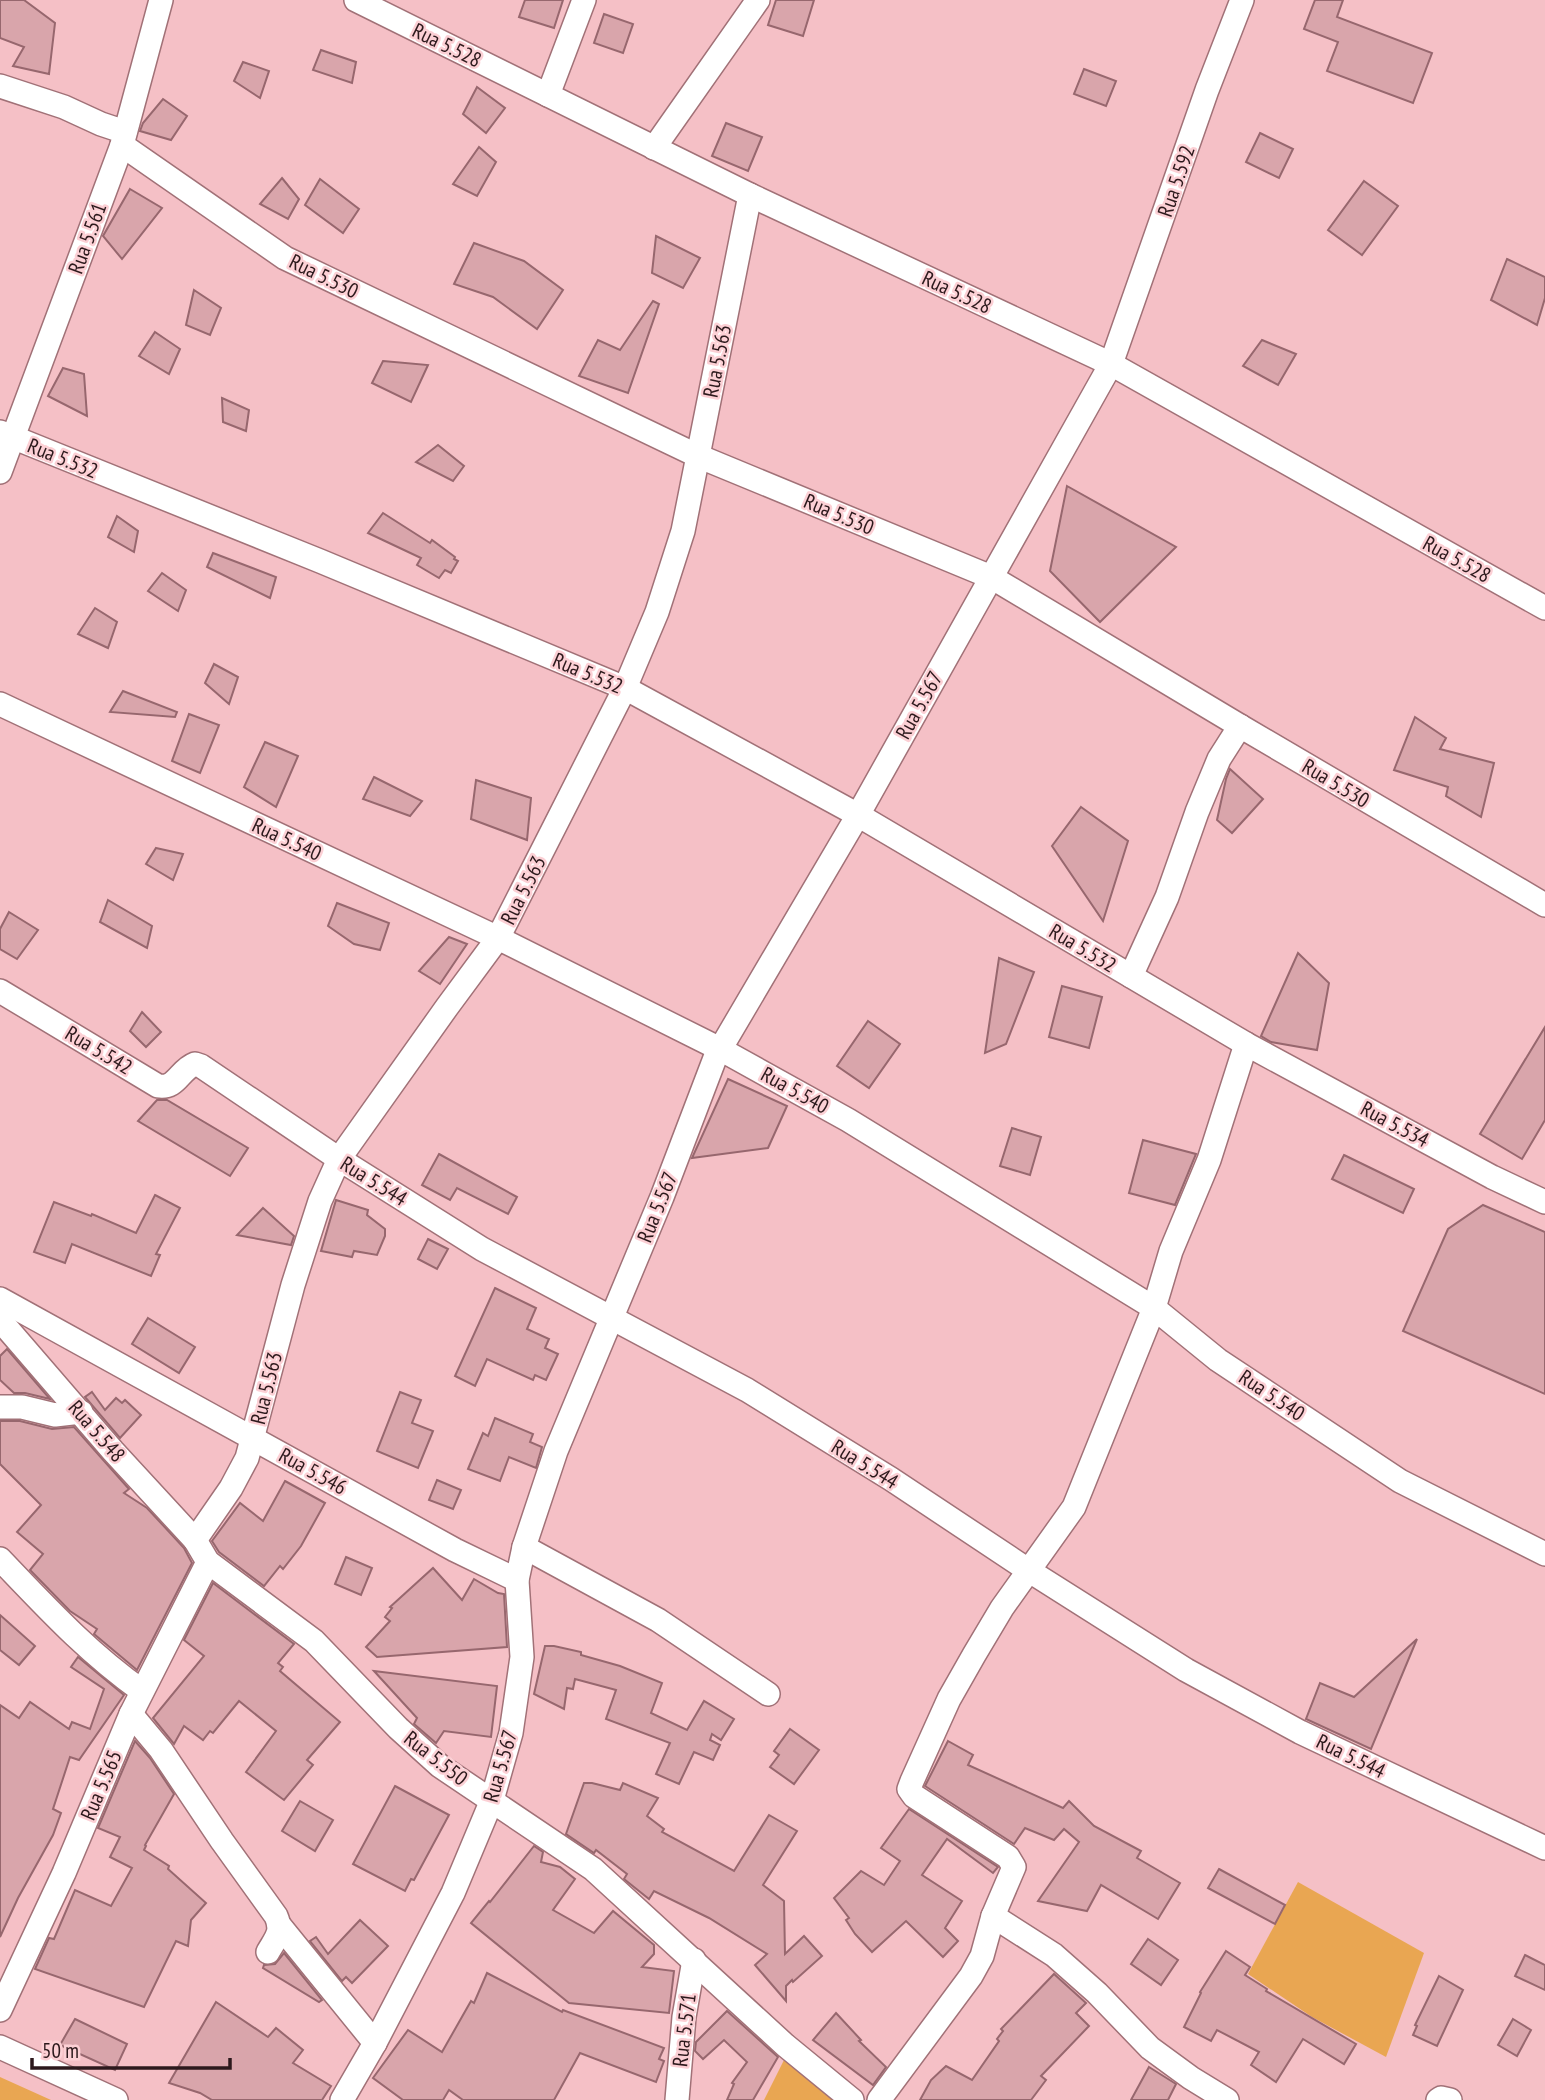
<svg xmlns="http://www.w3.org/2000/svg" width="1545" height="2100" viewBox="0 0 1545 2100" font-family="'PT Sans Narrow',sans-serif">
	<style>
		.green { fill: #e9a652 }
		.building { fill: #d9a5ab; stroke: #97676e; stroke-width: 2 }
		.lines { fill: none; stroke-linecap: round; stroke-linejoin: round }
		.street-casing { stroke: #a17177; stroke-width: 26 }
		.street { stroke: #fff; stroke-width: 23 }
		.labels { text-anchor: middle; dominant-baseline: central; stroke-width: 5; stroke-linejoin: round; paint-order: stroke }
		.street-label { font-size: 21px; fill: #2c191c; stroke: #fcd0d5 }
	</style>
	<rect width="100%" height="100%" fill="#f5c0c6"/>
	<g class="green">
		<polygon points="1298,1882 1424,1953 1386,2057 1312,2017 1248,1974"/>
		<polygon points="786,2056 843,2100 764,2100"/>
		<polygon points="0,2077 51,2100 0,2100"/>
	</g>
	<g class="building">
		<polygon points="0,0 24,0 55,23 49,74 13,66 24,47 0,38"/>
		<polygon points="525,0 563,0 554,28 519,17"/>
		<polygon points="776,0 814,0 803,36 768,25"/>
		<polygon points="1315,0 1343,0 1337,17 1432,53 1413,103 1327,71 1338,42 1304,29"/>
		<polygon points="604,14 633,24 623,53 594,43"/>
		<polygon points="321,50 356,62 352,83 313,70"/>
		<polygon points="243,62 269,71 260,98 234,81"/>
		<polygon points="1084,69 1116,81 1106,106 1074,94"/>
		<polygon points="477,87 505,108 486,133 463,114"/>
		<polygon points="163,99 187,116 171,140 140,131 143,123"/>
		<polygon points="726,123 762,137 748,171 712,156"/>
		<polygon points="1260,133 1293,149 1279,178 1246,162"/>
		<polygon points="479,147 496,162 477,196 453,184"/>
		<polygon points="282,178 299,199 288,219 260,204"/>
		<polygon points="320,179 359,209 343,233 305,205"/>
		<polygon points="1364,181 1398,206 1362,255 1328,230"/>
		<polygon points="130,189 162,208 122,259 103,236"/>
		<polygon points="656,236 700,258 683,288 652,273"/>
		<polygon points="474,243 524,261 563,290 537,329 493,297 454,284"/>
		<polygon points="1507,259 1545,277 1545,298 1537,325 1491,300"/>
		<polygon points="194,290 221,308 210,335 186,325"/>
		<polygon points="653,301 659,304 628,393 579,376 598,340 620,350"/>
		<polygon points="155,332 180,349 169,374 139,356"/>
		<polygon points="1262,340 1296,354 1278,385 1243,366"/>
		<polygon points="383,361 428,365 411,402 372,383"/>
		<polygon points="63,368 84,374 87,416 48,396"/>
		<polygon points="222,398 249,410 246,431 223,422"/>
		<polygon points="438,445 464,466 453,481 416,462"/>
		<polygon points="1067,486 1176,547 1100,622 1050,571"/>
		<polygon points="383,513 430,543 432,540 455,557 454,559 458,561 451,573 445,570 439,578 417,565 421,558 368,533"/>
		<polygon points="117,516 138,531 134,552 108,537"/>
		<polygon points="213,553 276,577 270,598 207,567"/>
		<polygon points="162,573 186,590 178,611 148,591"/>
		<polygon points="95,608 117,622 108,648 78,634"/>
		<polygon points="214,664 238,677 229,704 205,683"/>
		<polygon points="123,691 177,712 175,717 110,712"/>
		<polygon points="189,714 219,725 200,773 172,761"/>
		<polygon points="1415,717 1446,738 1440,749 1494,763 1481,817 1446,796 1448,787 1394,770"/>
		<polygon points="265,742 298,756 276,807 244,787"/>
		<polygon points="1230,769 1263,799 1232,833 1217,820 1226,779"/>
		<polygon points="374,777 422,801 410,816 363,799"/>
		<polygon points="476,780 531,798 527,840 471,819"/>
		<polygon points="1081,807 1128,841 1103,921 1052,846"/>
		<polygon points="156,848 183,854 173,880 146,864"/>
		<polygon points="108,900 152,926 147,948 100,922"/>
		<polygon points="337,903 389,923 380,950 354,944 328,926"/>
		<polygon points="9,912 38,930 17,959 0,949 0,929"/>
		<polygon points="449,937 467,944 440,984 419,971"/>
		<polygon points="1298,953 1329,983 1317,1050 1271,1042 1261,1036"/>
		<polygon points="999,958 1034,972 1006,1044 985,1053"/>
		<polygon points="1062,986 1102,997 1089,1048 1049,1037"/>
		<polygon points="142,1012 161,1032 146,1047 130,1031"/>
		<polygon points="868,1021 900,1044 869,1088 837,1066"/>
		<polygon points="1545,1027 1545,1120 1522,1159 1480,1134"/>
		<polygon points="728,1079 787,1106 768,1148 692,1158"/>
		<polygon points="157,1100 167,1100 248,1148 230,1176 138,1121"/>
		<polygon points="1012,1128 1041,1137 1030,1175 1000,1166"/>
		<polygon points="1143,1140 1196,1154 1175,1205 1129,1193"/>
		<polygon points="439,1154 517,1197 508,1214 457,1188 450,1200 422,1185"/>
		<polygon points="1344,1155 1414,1189 1403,1213 1332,1179"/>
		<polygon points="155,1195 180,1208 156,1254 160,1255 151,1276 72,1244 65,1263 34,1252 54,1202 91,1216 92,1214 136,1233"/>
		<polygon points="336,1200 368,1210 367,1215 385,1229 385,1236 377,1255 354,1251 352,1257 321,1251"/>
		<polygon points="1483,1205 1545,1232 1545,1394 1403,1331 1448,1229"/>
		<polygon points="263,1208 294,1236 291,1245 237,1235"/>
		<polygon points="428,1239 448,1249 437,1269 418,1259"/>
		<polygon points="495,1288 536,1308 527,1329 549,1339 545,1348 558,1354 546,1380 535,1375 533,1380 487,1359 475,1386 455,1376"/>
		<polygon points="148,1318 195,1347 179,1373 132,1344"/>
		<polygon points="7,1349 50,1399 25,1393 14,1393 0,1380 0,1356"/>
		<polygon points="92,1392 105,1410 116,1398 122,1403 125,1400 141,1415 120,1438 85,1397"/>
		<polygon points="400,1392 421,1400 412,1423 433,1431 418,1468 377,1451"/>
		<polygon points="495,1418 533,1434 530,1442 542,1447 536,1468 509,1457 500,1481 468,1469 483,1433 488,1436"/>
		<polygon points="0,1421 20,1421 52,1429 74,1427 129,1489 124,1493 147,1508 184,1548 192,1563 137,1670 94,1634 97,1629 70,1611 30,1570 43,1554 17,1532 41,1505 0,1464"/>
		<polygon points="437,1480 461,1490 453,1509 429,1500"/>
		<polygon points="285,1481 325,1503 301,1546 283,1569 280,1566 264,1586 219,1552 212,1541 240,1503 263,1521"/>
		<polygon points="346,1557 372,1568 361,1595 335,1584"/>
		<polygon points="433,1568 462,1600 474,1579 498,1593 504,1594 507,1647 377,1657 366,1647 390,1621 385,1617 392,1608 390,1607"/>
		<polygon points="213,1583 294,1644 278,1663 283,1667 280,1671 340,1722 307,1760 313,1765 284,1800 246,1772 276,1731 239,1701 213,1733 210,1731 203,1740 184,1726 174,1744 153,1718 204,1656 184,1640"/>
		<polygon points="0,1615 35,1646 19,1665 0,1650"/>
		<polygon points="1417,1639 1371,1749 1306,1719 1320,1683 1354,1697"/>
		<polygon points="545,1646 554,1646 581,1652 581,1655 620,1666 662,1683 651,1713 687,1730 704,1701 734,1719 721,1740 712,1734 710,1740 720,1745 713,1760 694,1752 679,1784 656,1774 670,1743 606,1719 616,1690 575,1679 573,1689 567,1688 564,1709 534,1694"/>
		<polygon points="78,1657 124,1695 79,1760 70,1757 53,1809 61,1813 53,1835 18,1898 0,1937 0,1705 19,1718 30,1702 69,1729 72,1722 90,1729 104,1689 71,1667"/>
		<polygon points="374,1671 497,1686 491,1737 444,1731 436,1743 414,1724 417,1718"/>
		<polygon points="790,1729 819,1750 794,1784 770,1767 779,1755 774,1751"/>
		<polygon points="135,1741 150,1758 174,1794 145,1845 146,1846 144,1850 169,1866 168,1869 206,1903 191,1920 188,1946 176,1941 144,2007 35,1969 49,1938 54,1939 75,1890 111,1906 132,1868 110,1857 120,1837 98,1828"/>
		<polygon points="948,1741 973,1755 968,1765 1063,1808 1069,1801 1094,1826 1141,1851 1137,1858 1180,1883 1158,1919 1101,1885 1087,1911 1038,1901 1079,1842 1064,1829 1054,1840 1025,1828 1014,1844 925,1786"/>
		<polygon points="584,1783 592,1783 620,1790 623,1783 658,1798 647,1816 664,1829 662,1832 734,1871 769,1815 797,1831 763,1885 784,1901 785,1954 804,1936 822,1956 793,1982 792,1980 786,1986 786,2001 755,1965 767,1954 709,1918 654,1891 649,1899 624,1879 627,1874 596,1850 594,1853 566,1834"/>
		<polygon points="395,1786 449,1815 414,1880 411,1879 405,1891 353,1864"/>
		<polygon points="300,1801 333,1820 315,1851 282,1831"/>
		<polygon points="909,1809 998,1867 993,1873 947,1839 922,1875 962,1901 945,1928 958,1941 943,1957 906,1921 872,1952 855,1934 846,1920 849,1918 834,1898 861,1871 884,1885 900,1861 881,1848"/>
		<polygon points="534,1846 543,1852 541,1862 560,1867 575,1879 553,1910 594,1933 613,1911 654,1945 654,1954 642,1967 674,1971 669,2013 569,2003 471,1923 489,1901 490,1902"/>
		<polygon points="1219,1869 1285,1905 1275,1924 1208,1888"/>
		<polygon points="360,1920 388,1946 352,1983 346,1977 342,1981 310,1941 316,1937 328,1954"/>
		<polygon points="1148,1939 1178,1960 1161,1985 1131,1964"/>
		<polygon points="1226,1951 1250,1967 1245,1975 1267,1989 1266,1991 1356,2044 1344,2064 1303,2039 1276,2082 1251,2065 1259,2052 1217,2030 1211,2041 1184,2027 1201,1993 1200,1992"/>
		<polygon points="284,1953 322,2000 319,2002 263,1968 264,1965 275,1964"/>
		<polygon points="1525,1955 1545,1965 1545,1990 1515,1976"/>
		<polygon points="487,1973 562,2012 563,2010 664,2048 659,2059 664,2061 656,2082 580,2053 554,2100 463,2100 449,2090 443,2100 403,2100 373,2078 408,2030 442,2052 471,2001 474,2003"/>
		<polygon points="1054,1974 1086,2003 1076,2013 1089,2026 1041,2076 1046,2080 1031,2100 920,2100 931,2080 946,2066 972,2080 999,2041 997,2039 1003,2031 1001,2029"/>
		<polygon points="1439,1976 1463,1990 1437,2046 1413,2035 1417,2026 1415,2025"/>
		<polygon points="216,2002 268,2037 276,2028 303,2050 293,2063 331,2086 322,2100 212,2100 200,2093 169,2083"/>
		<polygon points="727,2011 778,2057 753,2100 727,2100 734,2084 732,2083 747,2062 724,2040 703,2059 695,2051 696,2042"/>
		<polygon points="836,2013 861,2040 859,2041 886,2067 873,2085 813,2040"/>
		<polygon points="75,2019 127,2044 115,2070 60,2045"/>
		<polygon points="1513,2019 1531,2030 1517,2056 1498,2045"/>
		<polygon points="1149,2067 1176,2084 1168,2100 1131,2100"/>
	</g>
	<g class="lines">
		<defs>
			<g id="street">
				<polyline points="356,0 750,195 1111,364 1545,608"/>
				<polyline points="0,86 64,107 101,124 125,132"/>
				<polyline points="548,95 584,0"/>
				<polyline points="122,145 285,258 698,456 991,577 1240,726 1545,905"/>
				<polyline points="654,148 758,0"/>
				<polyline points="0,432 320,561 625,688 858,815 1246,1044 1492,1177 1545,1202"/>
				<polyline points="0,472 122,145 161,0"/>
				<polyline points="0,704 498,938 720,1049 848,1120 1154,1308 1218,1360 1400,1481 1545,1554"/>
				<polyline points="1131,976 1167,897 1197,812 1219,759 1240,726"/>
				<path d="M0,991l158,95c19,3 21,-16 37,-22l6,2 138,93 143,90 265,141 144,89 137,91 158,100 114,62 245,116"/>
				<polyline points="0,1299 455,1550 517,1580"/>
				<polyline points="0,1320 113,1451 195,1540 208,1562 314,1641 398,1728 440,1766 593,1869 785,2045 852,2100"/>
				<polyline points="0,1407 22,1407 55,1415 81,1412"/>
				<polyline points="195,1540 231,1488 247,1458 293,1285 320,1201 339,1159 447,1007 498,938 625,688 657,612 683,531 750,195"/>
				<polyline points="524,1547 658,1620 768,1694"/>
				<path d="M0,1559c46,48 87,93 142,132"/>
				<path d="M131,1714l30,36 61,91 54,75c7,16 0,22 -8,36"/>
				<polyline points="993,1916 1054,1955 1097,1993 1150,2048 1191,2078 1227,2100"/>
				<polyline points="280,1926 375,2043"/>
				<polyline points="0,2010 64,1873 131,1714 208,1562"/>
				<polyline points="0,2047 116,2100"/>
				<polyline points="342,2100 375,2043 453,1893 492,1800 511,1733 522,1657 517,1580 524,1547 556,1451 662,1197 715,1058 858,815 1111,364 1207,90 1242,0"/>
				<polyline points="677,2100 684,2017 694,1960"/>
				<polyline points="879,2100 971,1976 982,1956 993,1916 1014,1867 1008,1857 914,1796 909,1789 912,1781 949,1699 974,1655 1002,1608 1074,1507 1154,1308 1171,1251 1209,1160 1246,1044"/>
				<polyline points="1438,2100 1441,2098 1450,2100"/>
			</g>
		</defs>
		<use href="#street" class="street-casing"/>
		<use href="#street" class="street"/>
	</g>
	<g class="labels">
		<g class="street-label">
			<text transform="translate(447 45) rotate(26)">Rua 5.528</text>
			<text transform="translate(1176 181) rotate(-71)">Rua 5.592</text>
			<text transform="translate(87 238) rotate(-70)">Rua 5.561</text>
			<text transform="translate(324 276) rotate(26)">Rua 5.530</text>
			<text transform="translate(957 292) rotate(25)">Rua 5.528</text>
			<text transform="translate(717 361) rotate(-79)">Rua 5.563</text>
			<text transform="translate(63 458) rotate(22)">Rua 5.532</text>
			<text transform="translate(839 514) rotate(23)">Rua 5.530</text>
			<text transform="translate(1457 559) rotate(29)">Rua 5.528</text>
			<text transform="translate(588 673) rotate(23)">Rua 5.532</text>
			<text transform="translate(919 705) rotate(-61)">Rua 5.567</text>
			<text transform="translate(1336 783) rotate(31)">Rua 5.530</text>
			<text transform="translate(287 839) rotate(25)">Rua 5.540</text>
			<text transform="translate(523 890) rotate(-63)">Rua 5.563</text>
			<text transform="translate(1083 948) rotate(31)">Rua 5.532</text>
			<text transform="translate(99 1050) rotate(31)">Rua 5.542</text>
			<text transform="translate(795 1090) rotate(29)">Rua 5.540</text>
			<text transform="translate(1395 1124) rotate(28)">Rua 5.534</text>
			<text transform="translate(374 1181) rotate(32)">Rua 5.544</text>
			<text transform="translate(657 1207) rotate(-68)">Rua 5.567</text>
			<text transform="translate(266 1388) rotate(-76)">Rua 5.563</text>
			<text transform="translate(1272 1395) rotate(34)">Rua 5.540</text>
			<text transform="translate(97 1431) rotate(49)">Rua 5.548</text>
			<text transform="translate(865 1464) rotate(32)">Rua 5.544</text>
			<text transform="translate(313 1471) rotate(29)">Rua 5.546</text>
			<text transform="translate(1351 1756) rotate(26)">Rua 5.544</text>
			<text transform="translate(436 1758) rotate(38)">Rua 5.550</text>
			<text transform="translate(500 1766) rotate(-74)">Rua 5.567</text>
			<text transform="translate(101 1785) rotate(-67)">Rua 5.565</text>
			<text transform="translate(684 2030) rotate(-83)">Rua 5.571</text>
		</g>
	</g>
	<path d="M32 2058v10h198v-10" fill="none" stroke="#2c191c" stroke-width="3.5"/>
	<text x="42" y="2058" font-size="21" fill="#2c191c" stroke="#fcd0d5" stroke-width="5" paint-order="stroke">50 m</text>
</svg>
